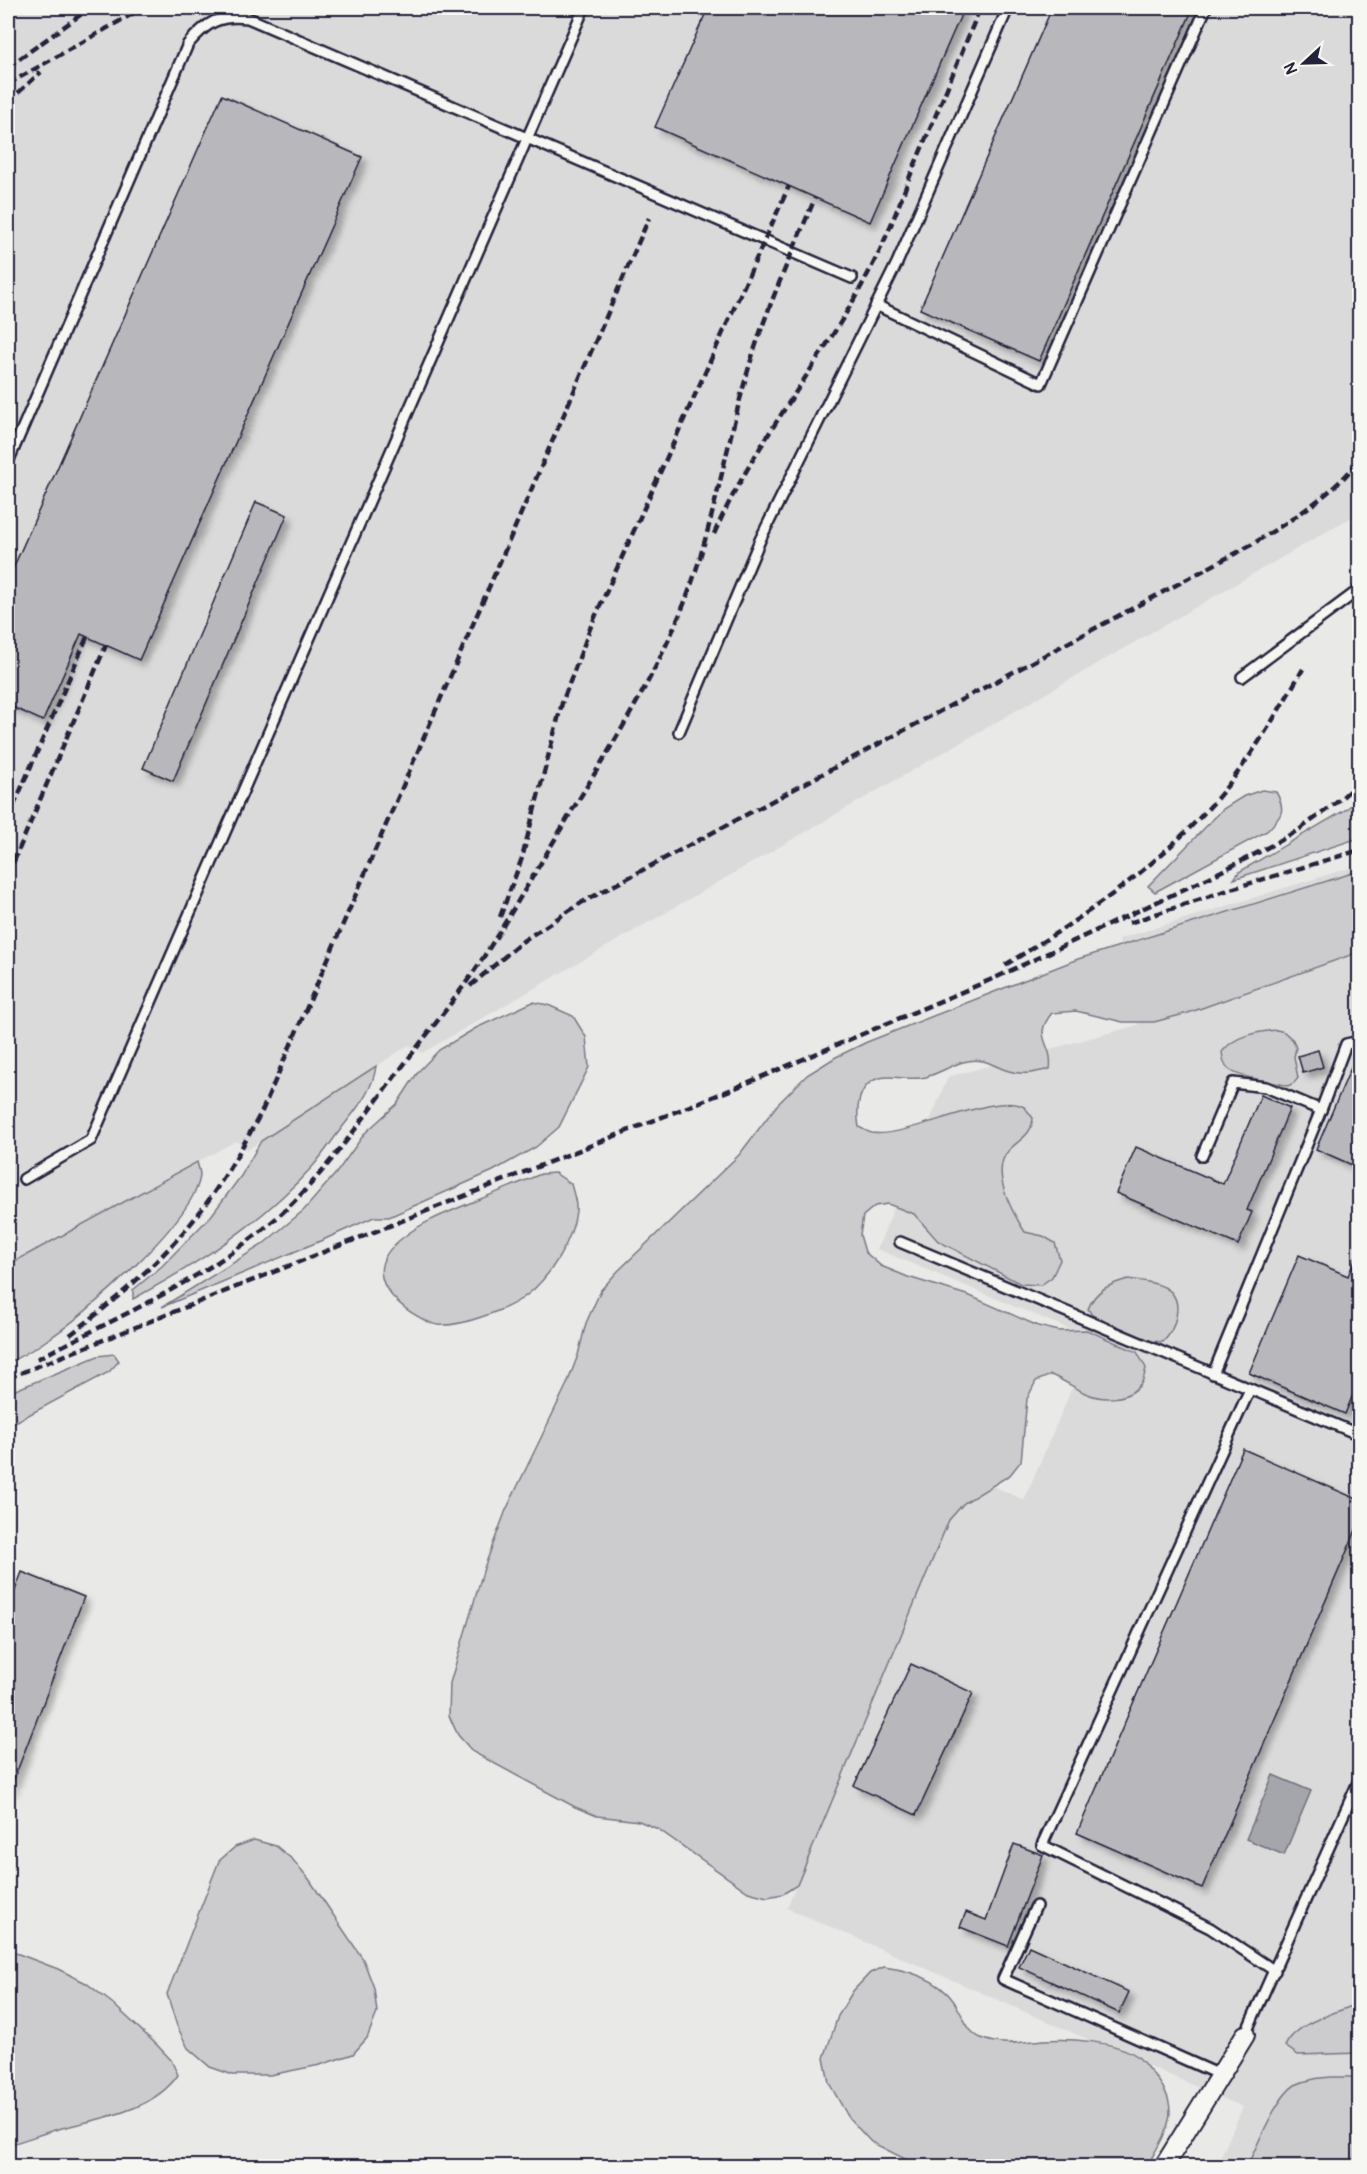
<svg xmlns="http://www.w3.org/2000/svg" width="1367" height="2174" viewBox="0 0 1367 2174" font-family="Pangolin,sans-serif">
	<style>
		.built { fill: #dadada }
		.green { fill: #ccccce; stroke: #777784; stroke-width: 1.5 }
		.water { fill: #a5a5ac; stroke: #71717f; stroke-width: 1.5 }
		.building { fill: #b8b8bc; stroke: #22223b; stroke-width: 1.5; filter: url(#shadow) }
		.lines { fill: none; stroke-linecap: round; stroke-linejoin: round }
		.service-casing { stroke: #22223b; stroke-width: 14 }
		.minor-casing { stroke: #22223b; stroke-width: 22 }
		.service { stroke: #f6f6f2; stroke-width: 9 }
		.minor { stroke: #f6f6f2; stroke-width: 18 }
		.rail { stroke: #22223b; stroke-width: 4.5; stroke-dasharray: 9 4.5; stroke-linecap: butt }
	</style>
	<defs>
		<filter id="shadow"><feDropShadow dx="5.5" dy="5.5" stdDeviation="3" flood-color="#0004"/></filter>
	</defs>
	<rect width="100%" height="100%" fill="#e9e9e7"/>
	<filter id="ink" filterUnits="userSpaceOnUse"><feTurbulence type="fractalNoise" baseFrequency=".0167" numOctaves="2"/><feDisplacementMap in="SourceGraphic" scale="12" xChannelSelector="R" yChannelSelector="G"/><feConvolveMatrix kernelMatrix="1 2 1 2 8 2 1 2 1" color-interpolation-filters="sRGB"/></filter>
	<g filter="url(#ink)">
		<g class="built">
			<polygon points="8,8 1359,8 1359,513 422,1053 409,1045 247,1150 236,1141 8,1265"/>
			<polygon points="1359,865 1359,2166 1217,2166 1243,2107 787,1908 967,1474 1024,1500 1093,1339 877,1249 948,1077 1138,1025 1119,939"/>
		</g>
		<g class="green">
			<path d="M1262,790l14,2c11,19 5,25 -9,39l-112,61 -7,-6 75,-77 21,-13z"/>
			<polygon points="1359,797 1359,838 1234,879 1239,872 1347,809"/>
			<path d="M1359,871v81l-171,61 -34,9h-31l-47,-11 -24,2c-21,25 2,30 -2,56 -13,3 -27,7 -41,2 -9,-2 -17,-8 -26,-10 -21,-4 -37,10 -57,16 -11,3 -25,0 -37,0 -29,0 -34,27 -30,50 4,2 9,5 13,6 34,6 125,-43 152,-26 3,2 6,8 9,11 -1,17 -13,21 -24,32 -20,21 3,62 16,82l18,4 12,7 5,17 -8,17 -11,8 -20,-1 -83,-43 -24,-27 -26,-10 -13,2 -12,10 -3,19 5,17 16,14 27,11 62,19 68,30 21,5 28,-1 50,22 9,16c-1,4 -2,10 -4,14 -12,19 -39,19 -57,11 -12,-6 -22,-13 -34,-18l-15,6 -9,18 -6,62 -11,14 -46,28 -15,17 -152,365 -14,9 -16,3 -19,-5 -90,-63 -19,-8 -42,-5 -22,-9 -102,-55 -15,-17 -9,-19 1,-33 34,-115 22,-58 61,-126 11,-29 8,-32 15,-33 17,-19 121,-116 38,-50 30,-30 29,-18 31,-15 211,-83z"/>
			<polygon points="533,1002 548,1005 573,1016 586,1037 589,1067 559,1127 536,1147 493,1171 389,1217 374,1217 325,1239 162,1307 262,1245 304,1210 337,1172 365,1133 397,1104 418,1072 439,1050 476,1028"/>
			<path d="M1277,1030l7,2 9,8 3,8 -2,9 4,21 -4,5 -6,3c-15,-5 -46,-7 -58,-16 -6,-4 -7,-11 -8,-18 13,-17 35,-20 55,-22z"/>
			<path d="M376,1066c-3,24 -18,41 -32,59 -11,14 -20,28 -31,41 -54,59 -111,95 -180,133v-9l29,-24 49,-50 30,-40 20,-35z"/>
			<path d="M197,1162c1,4 3,9 3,13 -3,42 -116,142 -153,165 -12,9 -26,16 -39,23v-98z"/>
			<path d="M555,1173l16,11c2,8 6,18 5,27 -3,29 -26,66 -49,84 -18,14 -66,32 -89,30 -9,-1 -21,-9 -29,-14 -32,-23 -40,-49 -4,-75 19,-15 42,-23 65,-33 23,-9 47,-19 71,-29z"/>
			<path d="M1128,1279c24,3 55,5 48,38 -2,10 -6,18 -13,25l-12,-1 -59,-26 -4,-6c7,-19 22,-25 40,-30z"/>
			<polygon points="114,1354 119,1361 109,1372 8,1426 8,1393 98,1356"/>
			<polygon points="254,1840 276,1846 293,1860 309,1879 363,1959 374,1988 377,2013 367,2038 353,2054 320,2065 270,2075 233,2075 210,2067 188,2048 177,2026 167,1994 219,1861 235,1847"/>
			<path d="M8,1950l50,19 28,14 26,20 45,42 14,15 7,15c-25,36 -77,43 -116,53 -19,5 -36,12 -54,17z"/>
			<path d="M884,1967c30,4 61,14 75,43 6,11 10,23 22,28 19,9 43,4 63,2 25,-2 71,1 93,16 5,4 10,12 15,17 33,35 14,59 -5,93h-228l-48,-24 -22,-24 -20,-35 -5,-25 14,-42 15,-25 17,-18z"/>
			<path d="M1359,2003v50l-61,2 -13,-9c12,-25 50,-32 74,-43z"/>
			<path d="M1332,2077h27v89h-112c11,-21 29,-69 48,-81 12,-6 25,-7 37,-8z"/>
		</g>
		<polygon class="water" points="1273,1775 1311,1791 1284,1855 1246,1839"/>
		<g class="building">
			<polygon points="708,8 964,8 870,222 655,127"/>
			<polygon points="1052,8 1193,8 1039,361 920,309"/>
			<polygon points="222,95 362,157 139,660 81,634 43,721 8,705 8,580"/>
			<polygon points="256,502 287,515 173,781 143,768"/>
			<polygon points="1359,1049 1359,1168 1316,1149"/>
			<polygon points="1318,1050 1323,1067 1303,1073 1298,1056"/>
			<polygon points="1261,1095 1290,1108 1247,1210 1252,1212 1238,1245 1116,1193 1136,1147 1223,1184"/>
			<polygon points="1359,1250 1359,1380 1345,1414 1249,1373 1299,1255 1348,1276"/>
			<polygon points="1243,1449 1359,1500 1359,1523 1202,1888 1077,1833"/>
			<polygon points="22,1572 84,1597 9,1792 8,1609"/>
			<polygon points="911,1664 973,1693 916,1815 854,1786"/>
			<polygon points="1014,1844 1043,1855 1008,1946 960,1927 966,1912 986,1920"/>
			<polygon points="1029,1946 1129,1992 1119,2013 1019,1967"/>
		</g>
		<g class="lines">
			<defs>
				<g id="service">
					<polyline points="876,305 1041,384 1206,8"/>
					<path d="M8,462l180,-418c18,-21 31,-30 60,-26l604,260"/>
					<polyline points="1242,677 1360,589"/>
					<polyline points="679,732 760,540 897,263 1008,8"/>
					<polyline points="1321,1110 1346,1044 1360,1041"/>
					<polyline points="1202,1156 1233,1083 1266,1087 1321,1110 1213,1374"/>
					<polyline points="24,1179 91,1140 584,8"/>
					<polyline points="900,1242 1360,1435"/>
					<polyline points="1250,1389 1042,1845 1210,1928 1275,1971"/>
					<polyline points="1036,1906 1003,1979 1220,2075"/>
					<polyline points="1245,2035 1360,1778"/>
				</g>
				<polyline id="minor" points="1164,2166 1245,2035"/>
			</defs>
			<use href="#service" class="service-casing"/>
			<use href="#minor" class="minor-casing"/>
			<use href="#service" class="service"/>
			<use href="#minor" class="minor"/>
			<g class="rail">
				<polyline points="8,67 90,8"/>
				<polyline points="8,84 143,8"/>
				<polyline points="8,102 41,72"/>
				<path d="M714,534c42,-95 110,-174 157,-266 16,-30 27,-61 39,-92 24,-56 47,-112 70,-168"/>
				<polyline points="8,819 87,637"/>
				<polyline points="8,875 106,645"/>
				<polyline points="500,917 522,858 562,703 591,626 789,186"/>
				<polyline points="1129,923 1231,889 1360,850"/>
				<path d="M1005,965c76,-46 149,-95 209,-163 35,-40 62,-87 89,-133"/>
				<path d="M470,986l53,-45 58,-38 670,-358c38,-24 81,-49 109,-86"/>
				<path d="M70,1335c51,-39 101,-82 138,-134 20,-28 37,-59 54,-90l387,-893"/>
				<path d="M37,1359c83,-43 173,-82 243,-144 45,-41 79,-92 116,-140 29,-39 60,-76 87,-117 31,-49 60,-99 90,-149 43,-70 87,-140 116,-218 26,-73 38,-150 60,-224 17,-58 43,-114 66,-169"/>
				<polyline points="8,1378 735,1088 997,977 1210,877 1263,850 1300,829 1336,803 1360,781"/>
			</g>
		</g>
	</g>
	<rect width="1367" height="2174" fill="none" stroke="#f6f6f2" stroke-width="30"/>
	<rect x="15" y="15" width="1337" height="2144" fill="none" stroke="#22223b" stroke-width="2" filter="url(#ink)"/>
	<g transform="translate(1304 63) rotate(248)" stroke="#f6f6f2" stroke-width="4.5" paint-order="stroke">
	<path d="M0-4.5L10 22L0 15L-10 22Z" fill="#22223b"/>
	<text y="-9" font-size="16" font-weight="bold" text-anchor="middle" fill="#22223b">N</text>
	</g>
</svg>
